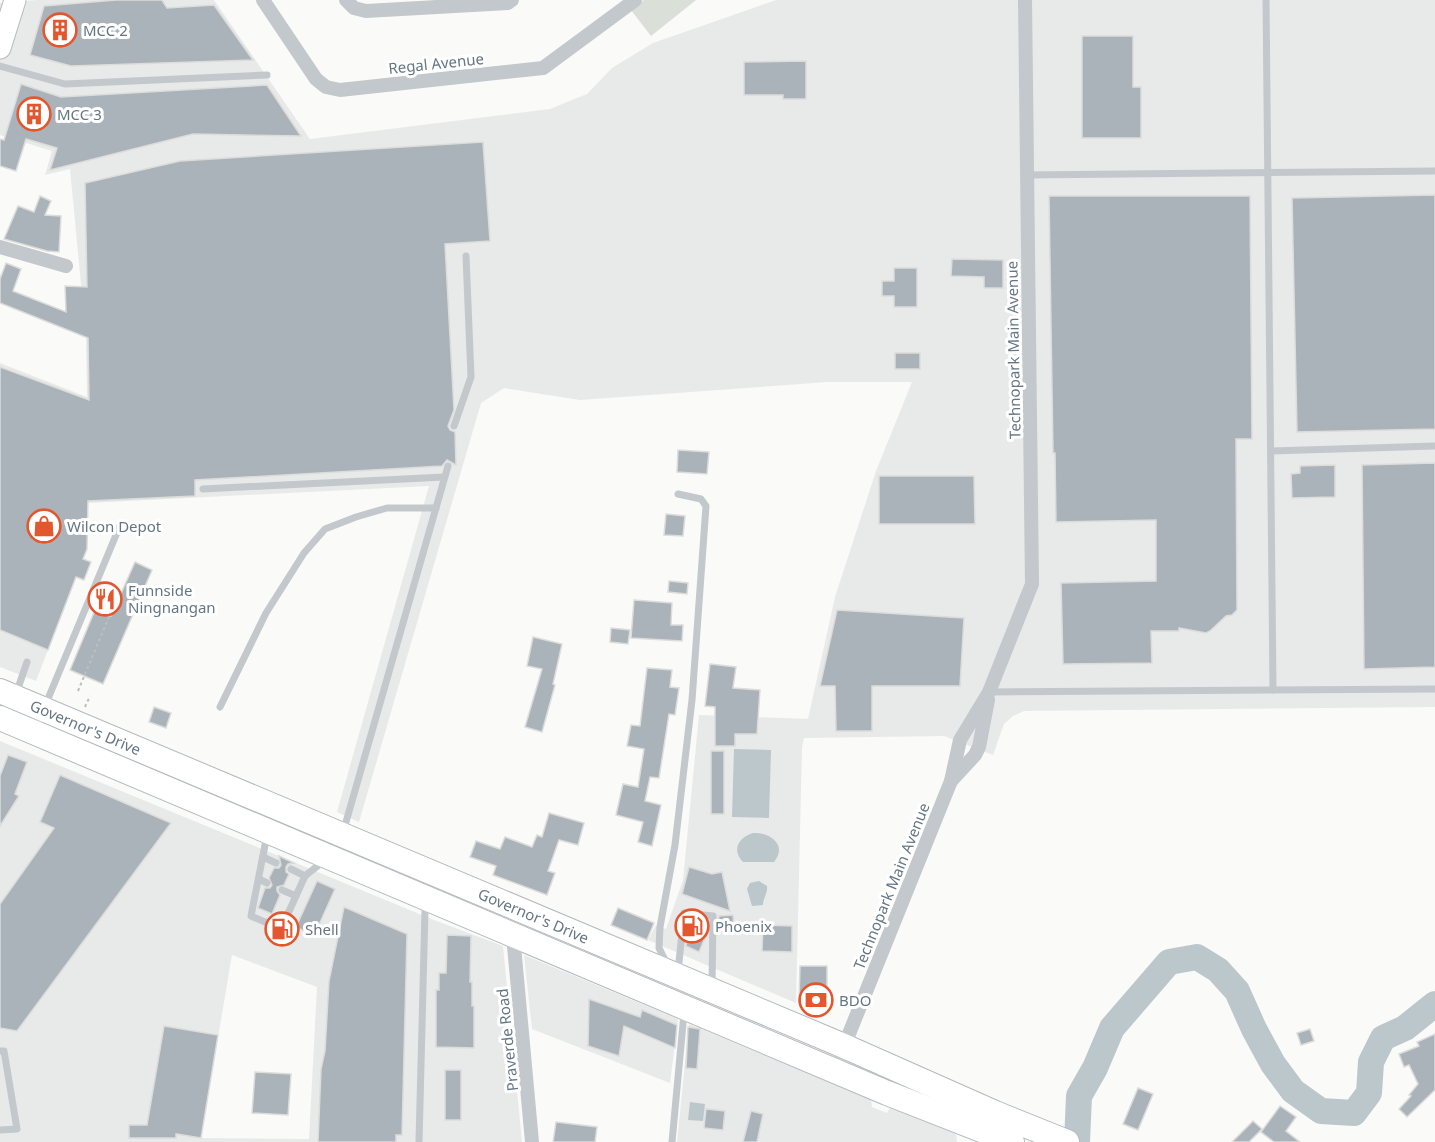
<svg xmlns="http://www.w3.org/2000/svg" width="1435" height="1142" viewBox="0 0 1435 1142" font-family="'Noto Sans',sans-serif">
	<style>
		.built { fill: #e8e9e9; fill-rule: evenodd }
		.green { fill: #dadfd7 }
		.water { fill: #bbc7cb }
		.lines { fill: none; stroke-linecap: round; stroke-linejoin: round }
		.river { stroke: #bbc7cb; stroke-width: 26 }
		.building { fill: #aab3b9; stroke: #dcdcda; stroke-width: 1.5 }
		.primary-casing { stroke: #b5babe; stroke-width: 23 }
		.highway-casing { stroke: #b4b9bd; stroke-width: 26 }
		.path { stroke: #bbbfc2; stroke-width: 2; stroke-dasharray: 3 3; stroke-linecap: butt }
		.lane { stroke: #c3c8cc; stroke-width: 7 }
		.street { stroke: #c3c8cc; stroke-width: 14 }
		.primary { stroke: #fff; stroke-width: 21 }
		.highway { stroke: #fff; stroke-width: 24 }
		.labels { text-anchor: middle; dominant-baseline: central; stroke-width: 6; stroke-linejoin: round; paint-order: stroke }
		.poi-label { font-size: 15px; fill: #657683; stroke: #fff; text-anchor: start }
		.street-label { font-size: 15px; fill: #657683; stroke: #fff }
	</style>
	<rect width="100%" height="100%" fill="#fafaf8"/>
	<g class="built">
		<polygon points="37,0 214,0 310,139 550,109 587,94 612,68 653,43 776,0 1435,0 1435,707 1024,711 1013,716 1004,724 993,755 944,736 804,738 802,747 796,1003 648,940 656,925 666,929 683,880 699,715 808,719 835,597 876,471 912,382 828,382 580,400 504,388 481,403 359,822 337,812 429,486 88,503 87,549 36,681 0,667 0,363 87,397 86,337 70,169 45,175 52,151 0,135 0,3"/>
		<path d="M0,741l434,179 69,26 19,196h-522zM232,955l85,32 -8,152 -108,-1z"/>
		<polygon points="524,955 678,1019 670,1083 532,1029"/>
		<polygon points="689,1024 871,1099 872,1107 887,1113 890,1107 956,1134 957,1142 677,1142"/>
	</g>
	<polygon class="green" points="644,0 696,0 651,36 631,10"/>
	<g class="water">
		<polygon points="734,749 771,750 769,818 732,817"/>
		<path d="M753,833c17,-1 35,12 21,29h-31c-12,-12 -4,-25 10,-29z"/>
		<path d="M759,881l8,5c1,7 -4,12 -4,19l-11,1 -5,-17 3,-6z"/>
		<polygon points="690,1102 705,1104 703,1121 688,1120"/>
	</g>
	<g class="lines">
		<polyline class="river" points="1077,1142 1079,1096 1095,1068 1112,1028 1169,962 1197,957 1218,970 1237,991 1254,1029 1273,1064 1293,1091 1321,1111 1354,1113 1369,1093 1371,1062 1383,1038 1405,1028 1435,1004"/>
	</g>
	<g class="building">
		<polygon points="162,0 167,8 214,5 253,60 71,66 30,55 44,6 116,0"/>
		<polygon points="1082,36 1133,36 1133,87 1141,87 1141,138 1082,138"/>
		<polygon points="806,61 806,99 783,99 783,95 744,95 744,62"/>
		<polygon points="21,84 61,97 267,85 301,136 193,134 50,170 57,148 26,139 16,171 0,166 0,139 4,140"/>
		<polygon points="483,142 490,241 445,244 454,410 448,426 450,430 455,432 456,465 447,460 442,466 195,480 195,496 88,501 87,549 83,559 91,562 84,580 76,577 48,650 0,630 0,367 89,400 88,338 0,303 0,279 6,263 21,269 13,291 66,312 65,286 87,287 85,183 180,161"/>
		<polygon points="1435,195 1435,429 1297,432 1292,198"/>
		<polygon points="40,196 51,201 45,215 61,216 59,252 47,251 4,239 18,206 34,212"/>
		<polygon points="1049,196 1250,196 1252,439 1236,439 1237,610 1232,615 1226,616 1210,631 1206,633 1179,628 1179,631 1151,631 1152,663 1063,664 1061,583 1156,581 1156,520 1056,522 1055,453 1053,453"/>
		<polygon points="952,259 1003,260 1003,288 984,288 984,277 951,276"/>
		<polygon points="894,268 917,268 917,307 894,307 894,296 882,296 882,281 894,281"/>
		<rect x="895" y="353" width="25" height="16"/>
		<polygon points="678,450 709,452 707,474 677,472"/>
		<polygon points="1435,463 1435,667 1364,669 1362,465"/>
		<polygon points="1335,465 1335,497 1292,498 1291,474 1300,473 1300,466"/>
		<polygon points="879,476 974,476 975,524 879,524"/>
		<polygon points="666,514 685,516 683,536 664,535"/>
		<polygon points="135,562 152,570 103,684 70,670 95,610 111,616"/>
		<polygon points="669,581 688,583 687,594 668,592"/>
		<polygon points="634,600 672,603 671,625 683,625 682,641 631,638"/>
		<polygon points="837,610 964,618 960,686 872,686 872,731 836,731 835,686 820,686"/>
		<polygon points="611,628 630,630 628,644 610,642"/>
		<polygon points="533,637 562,644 553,684 555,685 542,732 525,727 542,669 527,666"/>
		<polygon points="710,664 736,667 733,688 760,690 757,734 735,734 735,746 715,746 715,707 705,706"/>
		<polygon points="647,668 672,670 670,687 679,688 675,715 669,714 659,778 650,777 645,801 661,805 652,846 638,842 643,822 616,815 623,784 638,787 644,749 627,746 631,725 640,726"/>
		<polygon points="154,707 171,713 166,728 149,722"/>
		<rect x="711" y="751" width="13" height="63"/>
		<polygon points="8,755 27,762 15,794 19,796 0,826 0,776"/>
		<polygon points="60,775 171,823 17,1031 0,1028 0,904 54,828 40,822"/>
		<polygon points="549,813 584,823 578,845 559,840 548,871 555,873 547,895 493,875 496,866 470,857 476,841 500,849 505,837 532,847 537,835 542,837"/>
		<polygon points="279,856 294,863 288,864 286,867 286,872 289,874 284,885 277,887 277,891 280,895 272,914 258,908 265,888 270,888 272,885 269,878 274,868 279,868 281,865"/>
		<polygon points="689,867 712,874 722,872 730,911 682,894"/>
		<polygon points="317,881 335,889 314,936 296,927"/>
		<polygon points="344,907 407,934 402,1135 396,1135 396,1142 318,1142 321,1069 325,1051 329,981"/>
		<polygon points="618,908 654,923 647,940 611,925"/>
		<polygon points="733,915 734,926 718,927 719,916"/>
		<polygon points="691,919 707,921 707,933 699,952 686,946"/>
		<polygon points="763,925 792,926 792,952 762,951"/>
		<polygon points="447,935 471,936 470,982 472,982 472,1006 474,1006 474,1048 436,1047 436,990 439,990 439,973 446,973"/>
		<polygon points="800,966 827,966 827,1003 799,1002"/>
		<polygon points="589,999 640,1017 642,1010 677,1025 675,1048 624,1026 619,1056 588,1046"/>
		<polygon points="164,1026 218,1035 201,1138 176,1134 176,1138 129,1138 129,1125 147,1125"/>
		<polygon points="688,1027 700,1029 697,1069 686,1068"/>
		<polygon points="1310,1029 1314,1041 1301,1045 1297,1033"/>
		<polygon points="1435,1034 1435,1090 1407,1117 1399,1109 1411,1096 1409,1095 1418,1084 1409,1065 1404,1067 1399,1054 1419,1046 1417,1042"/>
		<rect x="445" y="1070" width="16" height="50"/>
		<polygon points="255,1072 291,1074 288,1115 252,1113"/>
		<polygon points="1138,1088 1153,1094 1138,1130 1123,1124"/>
		<polygon points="1280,1106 1296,1117 1286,1131 1300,1142 1274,1142 1261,1132"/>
		<polygon points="706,1109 725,1111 723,1130 704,1128"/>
		<polygon points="751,1111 763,1114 757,1142 743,1142"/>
		<polygon points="1253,1121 1262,1129 1249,1142 1232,1142"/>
		<polygon points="556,1122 597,1127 595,1142 553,1142"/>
	</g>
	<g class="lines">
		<defs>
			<polyline id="primary" points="0,48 15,0"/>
			<g id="highway">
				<path id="s1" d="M0,691l844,355 151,67 72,29"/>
				<polyline points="0,718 887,1093 1012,1142"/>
			</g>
		</defs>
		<use href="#primary" class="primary-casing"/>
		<use href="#highway" class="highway-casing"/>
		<g class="path">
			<polyline points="78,691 111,612"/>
			<polyline points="85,707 90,696"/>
		</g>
		<g class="lane">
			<polyline points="1266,0 1273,690"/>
			<polyline points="0,66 65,84 267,75"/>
			<polyline points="1027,175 1435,171"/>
			<polyline points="454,426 471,377 466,256"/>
			<polyline points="1271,451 1435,446"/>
			<polyline points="203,489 444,477"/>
			<polyline points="989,692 1435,689"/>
			<polyline points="16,694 27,662"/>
			<polyline points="220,707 266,613 304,553 325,529 356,517 387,508 436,508"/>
			<polyline points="35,730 121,523"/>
			<polyline points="344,829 448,466"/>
			<polyline points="267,835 251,916 281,929 305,876 325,860"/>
			<polyline points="263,857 276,863"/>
			<polyline points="291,869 305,876"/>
			<polyline points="259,879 267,883"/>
			<polyline points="282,890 296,896"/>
			<polyline points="667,964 659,948 660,927 675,845 692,700 706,506 701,499 678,494"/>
			<polyline points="678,972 684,913 713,916 712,984"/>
			<polyline points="0,1051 4,1051 17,1129 0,1130"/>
			<polyline points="419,1142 425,910 429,903"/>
			<polyline points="672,1142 684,1013"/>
		</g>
		<g class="street">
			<polyline points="263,0 316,79 326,87 340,90 543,68 635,0"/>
			<polyline points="346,0 354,8 366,11 508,3 512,0"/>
			<polyline points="0,247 66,266"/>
			<polyline points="951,781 975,755 979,747 988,700"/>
			<polyline points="513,935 532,1142"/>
			<polyline points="834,1071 951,781 960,740 989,692 1032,584 1025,0"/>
		</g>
		<use href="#primary" class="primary"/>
		<use href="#highway" class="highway"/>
	</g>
	<defs>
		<symbol id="building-ring" viewBox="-11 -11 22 22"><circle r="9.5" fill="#fff" stroke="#e4572e" stroke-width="1.5"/><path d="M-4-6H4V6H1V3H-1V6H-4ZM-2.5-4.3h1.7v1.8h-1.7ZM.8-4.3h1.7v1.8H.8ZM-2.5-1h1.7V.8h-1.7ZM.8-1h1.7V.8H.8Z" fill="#e4572e"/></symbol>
		<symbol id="shop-ring" viewBox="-11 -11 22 22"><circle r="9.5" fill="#fff" stroke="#e4572e" stroke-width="1.5"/><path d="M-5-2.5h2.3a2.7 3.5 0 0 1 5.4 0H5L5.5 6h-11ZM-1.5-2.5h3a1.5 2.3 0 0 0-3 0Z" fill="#e4572e"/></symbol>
		<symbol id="restaurant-ring" viewBox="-11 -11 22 22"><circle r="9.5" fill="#fff" stroke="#e4572e" stroke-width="1.5"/><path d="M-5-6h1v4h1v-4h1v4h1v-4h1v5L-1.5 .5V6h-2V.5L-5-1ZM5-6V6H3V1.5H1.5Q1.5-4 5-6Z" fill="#e4572e"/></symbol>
		<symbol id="fuel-ring" viewBox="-11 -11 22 22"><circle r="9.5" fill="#fff" stroke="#e4572e" stroke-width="1.5"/><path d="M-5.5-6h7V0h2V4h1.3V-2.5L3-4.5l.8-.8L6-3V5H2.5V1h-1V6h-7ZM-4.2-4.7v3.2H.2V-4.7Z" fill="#e4572e"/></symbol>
		<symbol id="bank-ring" viewBox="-11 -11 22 22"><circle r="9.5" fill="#fff" stroke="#e4572e" stroke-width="1.5"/><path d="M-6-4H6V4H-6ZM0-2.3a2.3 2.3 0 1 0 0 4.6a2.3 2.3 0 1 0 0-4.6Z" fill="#e4572e"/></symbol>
	</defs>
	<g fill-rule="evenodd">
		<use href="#building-ring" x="41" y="11" width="38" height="38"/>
		<use href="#building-ring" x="15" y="95" width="38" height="38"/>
		<use href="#shop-ring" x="25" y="507" width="38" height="38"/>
		<use href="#restaurant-ring" x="86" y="580" width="38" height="38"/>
		<use href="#fuel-ring" x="673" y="907" width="38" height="38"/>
		<use href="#fuel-ring" x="263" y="910" width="38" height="38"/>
		<use href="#bank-ring" x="797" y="981" width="38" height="38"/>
	</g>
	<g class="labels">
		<g class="poi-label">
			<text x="83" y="30">MCC 2</text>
			<text x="57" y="114">MCC 3</text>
			<text x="67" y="526">Wilcon Depot</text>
			<text x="128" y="590">Funnside<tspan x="128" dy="17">Ningnangan</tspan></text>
			<text x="715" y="926">Phoenix</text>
			<text x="305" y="929">Shell</text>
			<text x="839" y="1000">BDO</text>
		</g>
		<g class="street-label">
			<text transform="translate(436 63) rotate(-6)">Regal Avenue</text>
			<text transform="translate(1013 350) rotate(-91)">Technopark Main Avenue</text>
			<text stroke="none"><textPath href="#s1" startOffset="93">Governor's Drive</textPath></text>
			<text transform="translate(891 886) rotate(-68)">Technopark Main Avenue</text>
			<text stroke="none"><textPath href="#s1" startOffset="579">Governor's Drive</textPath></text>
			<text transform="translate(507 1040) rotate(-96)">Praverde Road</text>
		</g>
	</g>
</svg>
